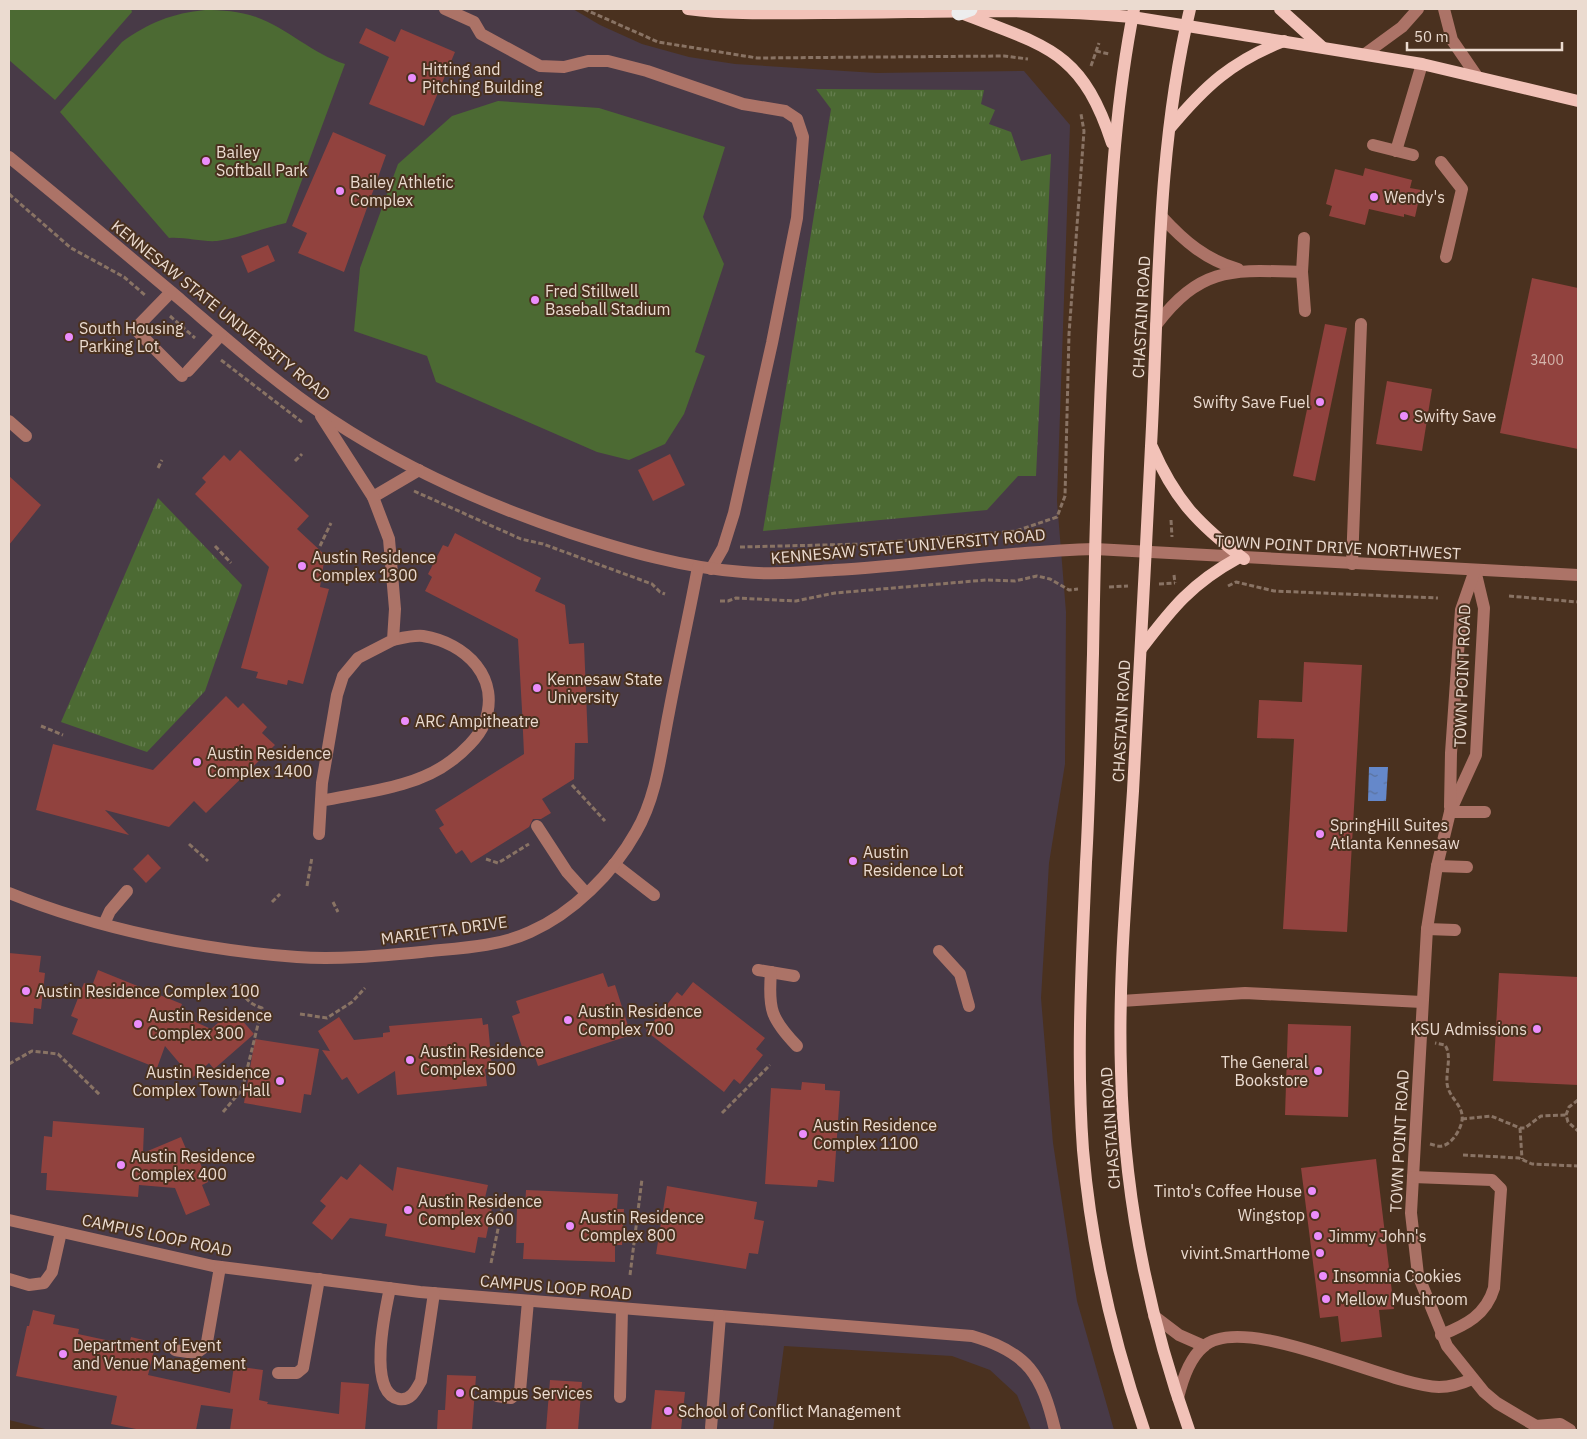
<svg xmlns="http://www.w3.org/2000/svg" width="1587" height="1439" viewBox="0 0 1587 1439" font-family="'IBM Plex Sans',sans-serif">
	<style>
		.education { fill: #483a47 }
		.grass { fill: url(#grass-tufts) }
		.pitch { fill: #4c6a33 }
		.water { fill: url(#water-ripples) }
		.building { fill: #91423e }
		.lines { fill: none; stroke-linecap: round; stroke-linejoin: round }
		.path { stroke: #897364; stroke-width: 3; stroke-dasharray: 5 2.5; stroke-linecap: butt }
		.minor { stroke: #ac7367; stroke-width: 12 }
		.major { stroke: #f2c2b8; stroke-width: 12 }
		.highway { stroke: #ededed; stroke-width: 15 }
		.poi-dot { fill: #eb8dfb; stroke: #4a311f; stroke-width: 2 }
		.labels { text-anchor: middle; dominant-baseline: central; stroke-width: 4; stroke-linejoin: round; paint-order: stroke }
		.number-label { font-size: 14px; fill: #d4b5ac }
		.poi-label { font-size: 16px; fill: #ebdbd0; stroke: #4a311f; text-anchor: start }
		.street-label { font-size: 16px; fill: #ebdbd0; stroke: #4a311f }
	</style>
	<defs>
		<pattern id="grass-tufts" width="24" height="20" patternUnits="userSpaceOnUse" patternTransform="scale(1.25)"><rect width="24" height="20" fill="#4c6a33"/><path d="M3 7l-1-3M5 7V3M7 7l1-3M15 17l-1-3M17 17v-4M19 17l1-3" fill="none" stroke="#667f50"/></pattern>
		<pattern id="water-ripples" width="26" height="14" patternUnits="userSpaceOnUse" patternTransform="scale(1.25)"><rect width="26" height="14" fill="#6588ca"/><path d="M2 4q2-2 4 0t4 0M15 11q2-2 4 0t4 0" fill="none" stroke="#5a7099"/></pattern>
	</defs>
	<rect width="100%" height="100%" fill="#4a311f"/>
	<polygon class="education" points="9,9 573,9 600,25 642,44 689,57 735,64 876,73 1024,71 1070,125 1057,501 1066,612 1065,764 1049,863 1041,998 1053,1143 1077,1301 1114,1430 1031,1430 1017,1395 990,1370 952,1356 784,1346 773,1430 49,1430 9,1420"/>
	<g class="grass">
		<polygon points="816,89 984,90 981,104 995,110 989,124 1011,132 1021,161 1051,154 1036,476 1018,476 987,510 763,531 831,109"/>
		<polygon points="158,498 242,585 205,691 147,752 61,722"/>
	</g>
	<g class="pitch">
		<polygon points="9,9 131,9 132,12 55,100 9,60"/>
		<path d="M205,10c17,0 34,1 51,7 31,11 57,37 89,47l-59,159c-24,5 -45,15 -69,18 -16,1 -31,-4 -48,-3l-109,-126 62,-70c26,-19 51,-29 83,-32z"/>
		<polygon points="498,101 599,108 725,147 703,217 724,264 695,352 705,356 684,414 665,444 629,460 597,452 436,382 427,356 354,331 360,268 398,164 452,116"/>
	</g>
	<polygon class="water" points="1369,767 1388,767 1386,801 1368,801"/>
	<g class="building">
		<polygon points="366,28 395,42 401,29 455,52 424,126 369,104 389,57 359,43"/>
		<polygon points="333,132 386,155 344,272 298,253 307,233 292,226"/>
		<polygon points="1365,168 1412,180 1410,188 1421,190 1415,217 1404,214 1404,217 1369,209 1365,225 1329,216 1332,206 1326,204 1335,169 1363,176"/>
		<polygon points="268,245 275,261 248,273 241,256"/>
		<polygon points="1532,278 1578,288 1578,449 1500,433"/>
		<polygon points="1325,324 1347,328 1315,481 1293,476"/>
		<polygon points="1387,381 1432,389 1422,451 1376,444"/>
		<polygon points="240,450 309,516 297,529 325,555 320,587 329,589 303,684 288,680 287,685 256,678 258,672 241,668 269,567 195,494 206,482 202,478 224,455 230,461"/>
		<polygon points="670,454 685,485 653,501 638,470"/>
		<polygon points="9,476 41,505 9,545"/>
		<polygon points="455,533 541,578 535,591 565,605 569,644 584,643 588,743 575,743 574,779 542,799 551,813 541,819 533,819 529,827 471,863 462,850 456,854 439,828 444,825 435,810 524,754 522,710 518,639 425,591 432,577 428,574 443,545 448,547"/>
		<polygon points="1304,662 1362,665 1347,932 1283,929 1294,739 1257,738 1259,700 1302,702"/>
		<polygon points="226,696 238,708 243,703 267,727 262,733 275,745 206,813 194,801 169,827 105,810 129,835 36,810 53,744 153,770"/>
		<polygon points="148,854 161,868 146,883 133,869"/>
		<polygon points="9,953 41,956 39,972 45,973 41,1009 34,1008 33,1024 9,1022"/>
		<polygon points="98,970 182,1004 178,1014 211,1029 233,1010 254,1034 214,1069 209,1063 192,1078 165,1046 157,1068 72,1034 78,1019 71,1016 84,983 92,986"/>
		<polygon points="603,973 608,987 615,985 631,1035 538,1066 533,1051 524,1053 512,1016 520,1013 516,1001"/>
		<polygon points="1499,973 1578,977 1578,1085 1493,1081"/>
		<polygon points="693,982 765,1038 756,1049 763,1055 740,1084 734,1079 724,1092 646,1031 677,992 682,996"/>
		<polygon points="339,1017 354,1040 383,1037 383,1033 390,1032 389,1026 482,1018 483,1025 488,1024 492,1068 485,1069 487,1086 397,1095 395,1071 358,1094 347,1077 342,1080 322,1050 330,1051 318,1031"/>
		<polygon points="1288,1024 1351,1026 1348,1117 1285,1115"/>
		<polygon points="255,1039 319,1049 311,1095 304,1094 301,1113 244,1103"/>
		<polygon points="802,1082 825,1084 825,1090 840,1091 834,1182 818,1180 817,1187 765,1184 771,1088 801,1090"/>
		<polygon points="53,1121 144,1128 143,1153 181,1137 189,1156 196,1153 208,1182 202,1185 210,1205 186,1215 175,1188 139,1185 138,1197 46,1190 47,1173 41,1173 44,1136 52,1137"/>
		<polygon points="1376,1159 1394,1309 1379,1310 1382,1337 1341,1342 1338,1316 1320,1318 1301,1168"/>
		<polygon points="360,1164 393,1191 397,1167 488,1185 484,1202 493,1203 486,1238 478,1237 475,1253 385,1236 387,1224 350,1218 332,1240 312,1223 326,1206 320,1201 341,1176 347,1180"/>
		<polygon points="667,1186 757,1202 754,1219 764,1221 758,1254 749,1253 746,1269 656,1254"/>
		<polygon points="526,1190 618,1194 617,1209 624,1209 622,1245 615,1245 615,1262 523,1259 524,1243 516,1243 517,1208 525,1209"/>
		<polygon points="33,1310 55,1315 53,1324 79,1329 78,1334 129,1345 131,1337 156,1343 148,1375 230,1393 234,1366 263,1370 259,1400 268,1402 267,1404 339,1414 341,1382 369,1384 365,1430 230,1430 233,1409 201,1405 196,1430 141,1430 111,1424 117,1396 16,1376 27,1326 29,1326"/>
		<polygon points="447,1375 476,1376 472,1430 437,1430 438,1410 445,1410"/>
		<polygon points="550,1380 582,1382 578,1430 546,1430"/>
		<polygon points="655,1390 685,1392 681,1430 651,1430"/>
	</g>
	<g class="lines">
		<g class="path">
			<polyline points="584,9 658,42 757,58 1004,56 1028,59"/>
			<polyline points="1096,51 1109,54"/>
			<polyline points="1091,66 1099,43"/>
			<polyline points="9,194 71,248 124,277 146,296"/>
			<polyline points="170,316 195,338"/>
			<polyline points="221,360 302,422"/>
			<polyline points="295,461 302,454"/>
			<polyline points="158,468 162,460"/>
			<polyline points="414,491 521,539 543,544 652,584 660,592 665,594"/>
			<polyline points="1171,520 1172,537"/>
			<polyline points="215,546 231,563"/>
			<polyline points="320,546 331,523"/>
			<polyline points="740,547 865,544 1016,531 1057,517 1065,496 1069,334 1084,131 1081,114"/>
			<polyline points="1174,575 1175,583"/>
			<polyline points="1159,584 1175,583"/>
			<polyline points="1228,586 1236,582 1274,591 1438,598"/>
			<polyline points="1109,587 1128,586"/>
			<polyline points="1509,596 1578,602"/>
			<polyline points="720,601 728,601 736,598 796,601 835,593 986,580 1015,581 1037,576 1050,579 1069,590 1078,589"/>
			<polyline points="41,726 63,735"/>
			<polyline points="572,785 605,821"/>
			<polyline points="189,844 208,861"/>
			<polyline points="486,859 498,863 529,844"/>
			<polyline points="307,886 312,857"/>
			<polyline points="272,902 280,894"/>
			<polyline points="333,902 338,912"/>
			<polyline points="300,1014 327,1018 352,1002 365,988"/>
			<polyline points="9,1064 32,1051 58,1054 100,1095"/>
			<polyline points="1578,1100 1569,1107 1566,1115 1568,1122 1578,1131"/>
			<path d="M223,1112l17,-20 4,-10 18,-74c-13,-4 -20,-11 -21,-26"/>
			<polyline points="722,1113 770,1065"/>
			<polyline points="1462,1119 1491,1116 1520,1128 1525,1128 1541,1116 1566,1115"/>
			<polyline points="1520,1128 1522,1159"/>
			<path d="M1430,1144c4,1 9,3 12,2 11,-2 22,-21 20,-31 -1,-11 -14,-19 -15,-32 -1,-13 5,-27 -2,-38l-10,-2"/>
			<polyline points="1463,1155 1519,1158 1532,1164 1578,1166"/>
			<polyline points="491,1263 506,1190"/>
			<polyline points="630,1275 642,1179"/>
		</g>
		<g class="minor">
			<polyline points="445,9 474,22 481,34 540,66 564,67 588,61 608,61 647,71 743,104 785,111 797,119 803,137 797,218 772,343 734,513 723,548 711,569"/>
			<polyline points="1444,9 1452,40 1476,75"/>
			<polyline points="1365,54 1402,27 1418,9"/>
			<polyline points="1373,145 1413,155"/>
			<polyline points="1396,151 1422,64"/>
			<path d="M9,157c58,47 116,96 173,144 48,41 95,83 148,118 74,49 157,86 241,114 55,18 114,35 172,39 31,3 61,0 91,-2 88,-5 174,-19 261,-21l483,26"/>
			<polyline points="1441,162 1462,189 1446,257"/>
			<path d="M1162,217c22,24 44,43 76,52"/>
			<polyline points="1304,238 1302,272 1305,311"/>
			<polyline points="171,292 135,329 182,376"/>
			<path d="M1156,325c46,-60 77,-55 146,-53"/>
			<polyline points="188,371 221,335"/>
			<polyline points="9,421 26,436"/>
			<polyline points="373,497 419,470"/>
			<polyline points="1352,564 1361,324"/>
			<polyline points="1475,570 1484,608 1476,755 1450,812 1437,866 1427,929 1411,1213 1418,1275 1447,1346 1484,1392 1497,1403 1536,1426 1539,1430"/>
			<path d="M321,801c43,-9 95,-13 130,-40 11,-8 28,-24 33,-37 18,-46 -18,-81 -61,-88 -9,-1 -21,2 -30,4"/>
			<polyline points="1450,807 1451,753 1461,610 1475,570"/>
			<polyline points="1450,812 1485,812"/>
			<polyline points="537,826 567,872 586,893"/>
			<polyline points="319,834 322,783 337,695 343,676 358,658 393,640 395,609 389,539 373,497 321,416"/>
			<polyline points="614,864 654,895"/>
			<polyline points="1437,866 1467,867"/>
			<path d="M9,893c89,36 193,57 288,64 44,3 91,-2 134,-6 32,-3 69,-5 99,-19 43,-19 83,-59 106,-100 21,-36 25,-80 33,-120 9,-48 20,-97 29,-145"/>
			<polyline points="104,924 110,911 127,891"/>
			<polyline points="1427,929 1455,930"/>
			<polyline points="939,951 960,974 969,1006"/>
			<polyline points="758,970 794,976"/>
			<path d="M771,972c-3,37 0,47 26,74"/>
			<polyline points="1121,1001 1245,993 1422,1002"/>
			<path d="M1413,1177l79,3 9,9 -7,99c-8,27 -28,37 -53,47"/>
			<path d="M9,1220l204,46 207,26 552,44c56,16 70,39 83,94"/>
			<polyline points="9,1279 29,1285 44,1283 52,1272 61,1232"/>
			<path d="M390,1288c-5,23 -23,105 9,111 12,2 17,-9 22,-18l13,-88"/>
			<polyline points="1154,1316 1179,1335 1204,1346"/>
			<path d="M175,1350c14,2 25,7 32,-8l13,-75"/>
			<polyline points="278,1373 297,1373 303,1368 319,1279"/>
			<polyline points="497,1396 511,1398 520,1391 528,1301"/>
			<polyline points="620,1397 622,1309"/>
			<path d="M1178,1398c4,-17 11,-39 25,-51 40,-37 185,39 236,40 12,0 22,-3 33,-8"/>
			<polyline points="1536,1426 1560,1424 1570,1430"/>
			<polyline points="711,1428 720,1316"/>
		</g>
		<g class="major">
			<path d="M688,9c46,6 91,4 137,4 102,0 206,-6 307,4l290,47 156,37"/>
			<path d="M1134,9c-18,90 -23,180 -28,271 -7,125 -11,249 -13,374 -2,69 -3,139 -7,208 -4,96 -10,192 -3,288 8,95 30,190 61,280"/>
			<polyline points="1280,9 1322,47"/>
			<path d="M966,15c83,32 116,37 146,128"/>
			<path d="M1170,128c35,-42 62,-67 114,-87"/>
			<path d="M1152,447c23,53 46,77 92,112"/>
			<path d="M1141,649c31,-41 51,-66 97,-91"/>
			<path d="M1189,1430c-41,-115 -65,-236 -68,-359 -3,-93 6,-187 12,-280 7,-115 12,-230 18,-345 8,-146 5,-295 39,-437"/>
		</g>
		<polyline class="highway" points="959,13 970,9"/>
	</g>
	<g class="poi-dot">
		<circle cx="412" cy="78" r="5"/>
		<circle cx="206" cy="161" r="5"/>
		<circle cx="340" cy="191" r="5"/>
		<circle cx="1374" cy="197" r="5"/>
		<circle cx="535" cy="300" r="5"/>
		<circle cx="69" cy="337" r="5"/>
		<circle cx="1320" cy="402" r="5"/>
		<circle cx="1404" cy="416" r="5"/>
		<circle cx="302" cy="566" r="5"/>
		<circle cx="537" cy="688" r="5"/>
		<circle cx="405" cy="721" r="5"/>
		<circle cx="197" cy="762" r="5"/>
		<circle cx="1320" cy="834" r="5"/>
		<circle cx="853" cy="861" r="5"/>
		<circle cx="26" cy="991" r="5"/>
		<circle cx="568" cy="1020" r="5"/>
		<circle cx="138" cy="1024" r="5"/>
		<circle cx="1537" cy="1029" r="5"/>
		<circle cx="410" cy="1060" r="5"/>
		<circle cx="1318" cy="1071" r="5"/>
		<circle cx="280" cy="1081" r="5"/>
		<circle cx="803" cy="1134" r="5"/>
		<circle cx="121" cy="1165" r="5"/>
		<circle cx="1312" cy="1191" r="5"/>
		<circle cx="408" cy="1210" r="5"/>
		<circle cx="1315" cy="1215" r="5"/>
		<circle cx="570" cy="1226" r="5"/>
		<circle cx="1318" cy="1236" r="5"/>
		<circle cx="1320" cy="1253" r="5"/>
		<circle cx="1323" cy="1276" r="5"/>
		<circle cx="1326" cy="1299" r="5"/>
		<circle cx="63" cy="1354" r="5"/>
		<circle cx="460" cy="1393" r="5"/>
		<circle cx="668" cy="1411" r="5"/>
	</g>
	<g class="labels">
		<g class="number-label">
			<text x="1547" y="360">3400</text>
		</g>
		<g class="poi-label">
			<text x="422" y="69">Hitting and<tspan x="422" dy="18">Pitching Building</tspan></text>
			<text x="216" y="152">Bailey<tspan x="216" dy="18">Softball Park</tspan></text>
			<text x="350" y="182">Bailey Athletic<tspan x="350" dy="18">Complex</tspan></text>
			<text x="1384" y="197">Wendy's</text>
			<text x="545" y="291">Fred Stillwell<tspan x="545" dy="18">Baseball Stadium</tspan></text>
			<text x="79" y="328">South Housing<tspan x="79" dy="18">Parking Lot</tspan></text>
			<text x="1310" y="402" text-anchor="end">Swifty Save Fuel</text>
			<text x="1414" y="416">Swifty Save</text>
			<text x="312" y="557">Austin Residence<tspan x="312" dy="18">Complex 1300</tspan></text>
			<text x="547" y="679">Kennesaw State<tspan x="547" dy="18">University</tspan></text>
			<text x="415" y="721">ARC Ampitheatre</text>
			<text x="207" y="753">Austin Residence<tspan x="207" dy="18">Complex 1400</tspan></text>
			<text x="1330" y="825">SpringHill Suites<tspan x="1330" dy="18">Atlanta Kennesaw</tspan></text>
			<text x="863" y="852">Austin<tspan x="863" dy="18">Residence Lot</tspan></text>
			<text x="36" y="991">Austin Residence Complex 100</text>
			<text x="578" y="1011">Austin Residence<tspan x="578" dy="18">Complex 700</tspan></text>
			<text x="148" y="1015">Austin Residence<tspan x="148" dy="18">Complex 300</tspan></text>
			<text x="1527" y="1029" text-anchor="end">KSU Admissions</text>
			<text x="420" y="1051">Austin Residence<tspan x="420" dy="18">Complex 500</tspan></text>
			<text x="1308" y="1062" text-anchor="end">The General<tspan x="1308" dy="18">Bookstore</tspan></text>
			<text x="270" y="1072" text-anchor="end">Austin Residence<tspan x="270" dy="18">Complex Town Hall</tspan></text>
			<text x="813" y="1125">Austin Residence<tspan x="813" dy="18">Complex 1100</tspan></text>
			<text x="131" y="1156">Austin Residence<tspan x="131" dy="18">Complex 400</tspan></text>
			<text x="1302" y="1191" text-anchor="end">Tinto's Coffee House</text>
			<text x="418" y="1201">Austin Residence<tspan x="418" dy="18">Complex 600</tspan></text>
			<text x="1305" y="1215" text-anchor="end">Wingstop</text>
			<text x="580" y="1217">Austin Residence<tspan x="580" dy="18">Complex 800</tspan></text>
			<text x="1328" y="1236">Jimmy John's</text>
			<text x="1310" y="1253" text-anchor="end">vivint.SmartHome</text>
			<text x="1333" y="1276">Insomnia Cookies</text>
			<text x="1336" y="1299">Mellow Mushroom</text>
			<text x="73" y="1345">Department of Event<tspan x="73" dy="18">and Venue Management</tspan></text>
			<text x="470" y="1393">Campus Services</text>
			<text x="678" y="1411">School of Conflict Management</text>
		</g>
		<g class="street-label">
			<text transform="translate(221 310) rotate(39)">KENNESAW STATE UNIVERSITY ROAD</text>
			<text transform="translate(1141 317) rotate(-87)">CHASTAIN ROAD</text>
			<text transform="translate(908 546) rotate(-5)">KENNESAW STATE UNIVERSITY ROAD</text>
			<text transform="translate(1338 547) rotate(3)">TOWN POINT DRIVE NORTHWEST</text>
			<text transform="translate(1462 676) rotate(-88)">TOWN POINT ROAD</text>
			<text transform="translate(1121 721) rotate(-87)">CHASTAIN ROAD</text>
			<text transform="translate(444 930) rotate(-8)">MARIETTA DRIVE</text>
			<text transform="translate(1110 1128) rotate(-94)">CHASTAIN ROAD</text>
			<text transform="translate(1399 1141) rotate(-87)">TOWN POINT ROAD</text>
			<text transform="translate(157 1235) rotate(12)">CAMPUS LOOP ROAD</text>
			<text transform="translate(556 1287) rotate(5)">CAMPUS LOOP ROAD</text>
		</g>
	</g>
	<rect width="1587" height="1439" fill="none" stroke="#ebdbd0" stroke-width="20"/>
	<path d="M1407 42v8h155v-8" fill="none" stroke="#ebdbd0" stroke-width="2.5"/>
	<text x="1414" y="42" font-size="15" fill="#ebdbd0" stroke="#4a311f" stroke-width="4" paint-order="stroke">50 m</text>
</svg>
